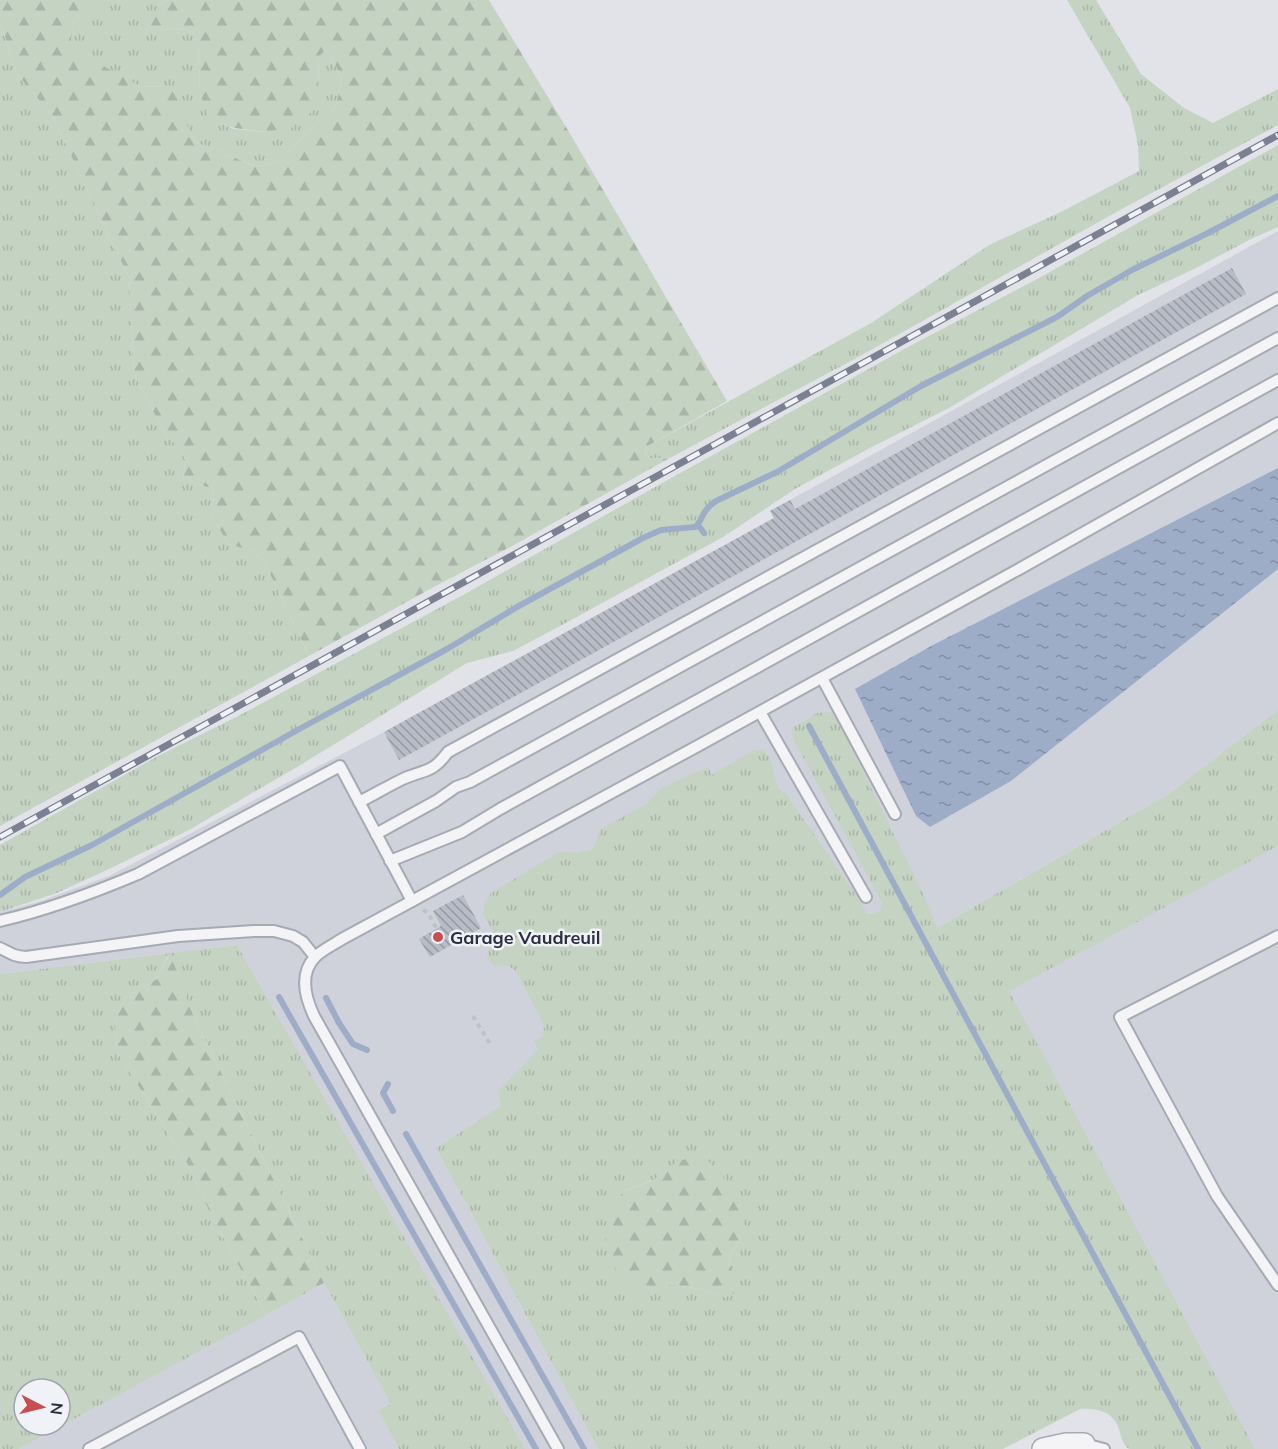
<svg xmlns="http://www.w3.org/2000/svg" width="1278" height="1449" viewBox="0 0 1278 1449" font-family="Mulish,sans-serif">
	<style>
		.built { fill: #cfd2db }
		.grass { fill: url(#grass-tufts); fill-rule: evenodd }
		.forest { fill: url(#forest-firs) }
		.water { fill: url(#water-ripples) }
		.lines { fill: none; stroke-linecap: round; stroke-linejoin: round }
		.stream { stroke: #9eadc7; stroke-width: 6 }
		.building { fill: url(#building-back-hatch) }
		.service-casing { stroke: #a6aab3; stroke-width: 14 }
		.minor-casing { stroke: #a6aab3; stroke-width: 24 }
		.path { stroke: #bfc1c7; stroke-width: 4; stroke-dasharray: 4.5 4.5; stroke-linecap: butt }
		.service { stroke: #f4f4f7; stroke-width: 10 }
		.minor { stroke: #f4f4f7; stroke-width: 21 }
		.rail-casing { stroke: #7b8192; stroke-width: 7 }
		.rail { stroke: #f0f2f7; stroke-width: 4.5; stroke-dasharray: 14; stroke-linecap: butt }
		.poi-dot { fill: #c84c51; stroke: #f0f2f7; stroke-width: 2 }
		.labels { text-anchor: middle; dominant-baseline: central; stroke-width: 5; stroke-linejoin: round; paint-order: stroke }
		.poi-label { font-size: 18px; font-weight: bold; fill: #2a3040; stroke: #f0f2f7; text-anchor: start }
	</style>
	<defs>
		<pattern id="grass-tufts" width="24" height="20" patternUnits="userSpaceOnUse" patternTransform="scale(1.5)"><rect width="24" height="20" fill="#c5d3c2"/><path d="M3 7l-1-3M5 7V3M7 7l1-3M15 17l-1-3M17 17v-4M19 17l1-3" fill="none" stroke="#a9b5a8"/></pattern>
		<pattern id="forest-firs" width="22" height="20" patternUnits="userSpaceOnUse" patternTransform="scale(1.5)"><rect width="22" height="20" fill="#c5d3c2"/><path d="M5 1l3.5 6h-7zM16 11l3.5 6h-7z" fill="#a9b5a8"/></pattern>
		<pattern id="water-ripples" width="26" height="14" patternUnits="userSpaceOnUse" patternTransform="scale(1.5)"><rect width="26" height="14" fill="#9eadc7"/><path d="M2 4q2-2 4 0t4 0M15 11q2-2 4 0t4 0" fill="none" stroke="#818da3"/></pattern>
		<pattern id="building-back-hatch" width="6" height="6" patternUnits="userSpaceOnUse" patternTransform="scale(1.5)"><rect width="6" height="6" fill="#b8bcc6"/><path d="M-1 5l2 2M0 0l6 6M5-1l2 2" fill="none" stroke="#9699a2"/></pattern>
	</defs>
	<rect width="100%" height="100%" fill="#e1e3e9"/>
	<g class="built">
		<polygon points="1278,231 1278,710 1168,794 747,1038 513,1099 436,1148 598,1449 524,1449 237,945 0,974 0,912 38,902 109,876 384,732 774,518 770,511"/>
		<polygon points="1278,827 1278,1449 1239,1449 991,985"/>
		<polygon points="324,1283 416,1449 19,1449"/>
	</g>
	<g class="grass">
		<polygon points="93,0 169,0 159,5 160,31 175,28 191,31 198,41 200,93 209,118 234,129 266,132 318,86 319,57 325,50 331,55 342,80 335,108 277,161 258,167 195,142 167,87 139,86 69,47 73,22"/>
		<polygon points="1067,0 1096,0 1141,74 1184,108 1213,123 1278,89 1278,125 1120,210 862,355 668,459 650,458 645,454 646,447 871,323 991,244 1063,211 1139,171 1138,145 1130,108"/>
		<polygon points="0,24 3,30 16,73 52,115 129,278 134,374 167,438 180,446 185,460 183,479 213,489 214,497 211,514 228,544 252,551 264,561 309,656 0,826"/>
		<polygon points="1278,145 1278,227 1253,238 1192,270 1138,295 949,408 868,449 795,489 723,537 562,625 513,651 467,663 302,764 189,830 109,869 57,893 0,912 0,845 158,756 240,715 463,595 664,482 910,346 1037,279"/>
		<path d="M1278,710v136l-269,145 246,458h-126c-8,-6 -7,-12 -10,-20 -6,-18 -23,-21 -39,-20l-77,40h-405l-162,-301 65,-42 -3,-15 40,-42 -4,-8 9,-4 1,-12 -28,-54 -9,-6 -12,1 -8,-7 6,-28c-10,-16 -14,-21 -2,-38l68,-41 19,1 15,-4 8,-20 45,-25 16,-16 46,-21 4,8 42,-25 9,-1 7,9 8,31 8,5 73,105 8,15h5l8,-3 2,-9 -89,-163 -1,-11 25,-15 17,-1 93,190 10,26 231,-134zM652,1180l94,51 -7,9 -9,17 3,36 -8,4 -25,-8 -32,-5 -20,12 -24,-105z"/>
		<path d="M237,945l288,504h-126l-20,-39 12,-6 -67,-121 -131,-268 -24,-61 -12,25 -31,18 -11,21 2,34 70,111 24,52 55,100 -247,134h-19v-475zM24,1389h36v36h-36z"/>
	</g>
	<g class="forest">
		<polygon points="0,0 93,0 73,22 70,47 139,86 167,87 180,89 183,117 195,142 258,167 277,161 335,108 342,80 331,55 325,50 319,57 318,86 314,110 291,128 266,132 234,128 209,119 200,93 198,42 191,31 175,28 160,31 150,24 159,5 169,0 489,0 569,132 727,401 646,447 645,454 650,458 668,459 514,545 432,588 309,656 264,561 252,551 228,544 211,514 214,497 213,489 183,479 185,460 180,446 167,438 134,374 129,278 52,115 16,73 3,30 0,24"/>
		<polygon points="170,953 193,1015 324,1283 266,1315 211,1215 187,1163 117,1052 115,1018 126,997 157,979"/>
		<polygon points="703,1155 722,1175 740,1205 746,1231 739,1240 730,1257 734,1293 725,1297 700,1289 669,1284 648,1296 623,1284 605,1247 607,1214 624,1191 653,1180 678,1161"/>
	</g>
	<polygon class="water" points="1278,468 1278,569 1011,781 930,827 916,816 855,689 933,645"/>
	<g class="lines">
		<g class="stream">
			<polyline points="698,525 704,533"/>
			<polyline points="809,726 1198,1449"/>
			<path d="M0,895l25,-18 67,-32 211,-118 144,-78 70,-42 126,-69 18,-8 34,-3c4,-3 5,-6 8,-12 3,-6 7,-10 13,-14l61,-29 144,-86 136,-69 30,-21 45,-26 74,-36 72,-38"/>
			<polyline points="279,997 536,1449"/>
			<polyline points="326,998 339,1023 353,1044 367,1050"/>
			<polyline points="388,1084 383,1093 393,1111"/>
			<polyline points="406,1134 584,1449"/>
		</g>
	</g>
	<g class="building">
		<polygon points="1232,268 1246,294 399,760 384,732 774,518 770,511 790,500 795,509"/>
		<polygon points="463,895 481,928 430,957 419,939 441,926 433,911"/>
	</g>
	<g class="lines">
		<defs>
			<g id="service">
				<polyline points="822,678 895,814"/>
				<polyline points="760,712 866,897"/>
				<path d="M359,802c16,-8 31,-17 46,-24 22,-9 27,-5 43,-26l830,-454"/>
				<polyline points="376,834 436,801 456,787 470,782 1278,338"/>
				<polyline points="390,861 462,832 500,809 1278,380"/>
				<path d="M0,921c47,-11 93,-28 138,-47l202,-108 72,135"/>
				<polyline points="1278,936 1120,1017 1217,1196 1278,1285"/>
				<path d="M0,948c11,5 12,8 26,9l152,-21 76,-5h20l19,5 10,6 12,15"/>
				<polyline points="1084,1444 1104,1449"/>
				<polyline points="89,1449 299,1337 360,1449"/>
				<path d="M558,1449l-244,-433c-9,-19 -15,-42 1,-59 7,-7 18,-12 27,-18l352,-191 327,-180 257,-145"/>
			</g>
			<polyline id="minor" points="1043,1449 1066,1444 1084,1444"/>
		</defs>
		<use href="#service" class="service-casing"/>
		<use href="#minor" class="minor-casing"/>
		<g class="path">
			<polyline points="423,910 428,913 437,929"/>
			<polyline points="473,1016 490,1044"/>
		</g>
		<use href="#service" class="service"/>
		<use href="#minor" class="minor"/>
		<defs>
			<polyline id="rail" points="0,837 1278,135"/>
		</defs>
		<use href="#rail" class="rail-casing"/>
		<use href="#rail" class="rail"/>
	</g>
	<circle class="poi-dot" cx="438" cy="937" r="6"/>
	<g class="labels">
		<g class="poi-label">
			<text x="450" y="937">Garage Vaudreuil</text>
		</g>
	</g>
	<g transform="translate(42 1407) rotate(97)"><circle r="28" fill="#f0f2f7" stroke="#a1a4ae" stroke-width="1.5"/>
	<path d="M0-4.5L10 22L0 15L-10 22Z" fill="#c84c51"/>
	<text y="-9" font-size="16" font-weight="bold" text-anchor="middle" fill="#2a3040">N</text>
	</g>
</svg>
